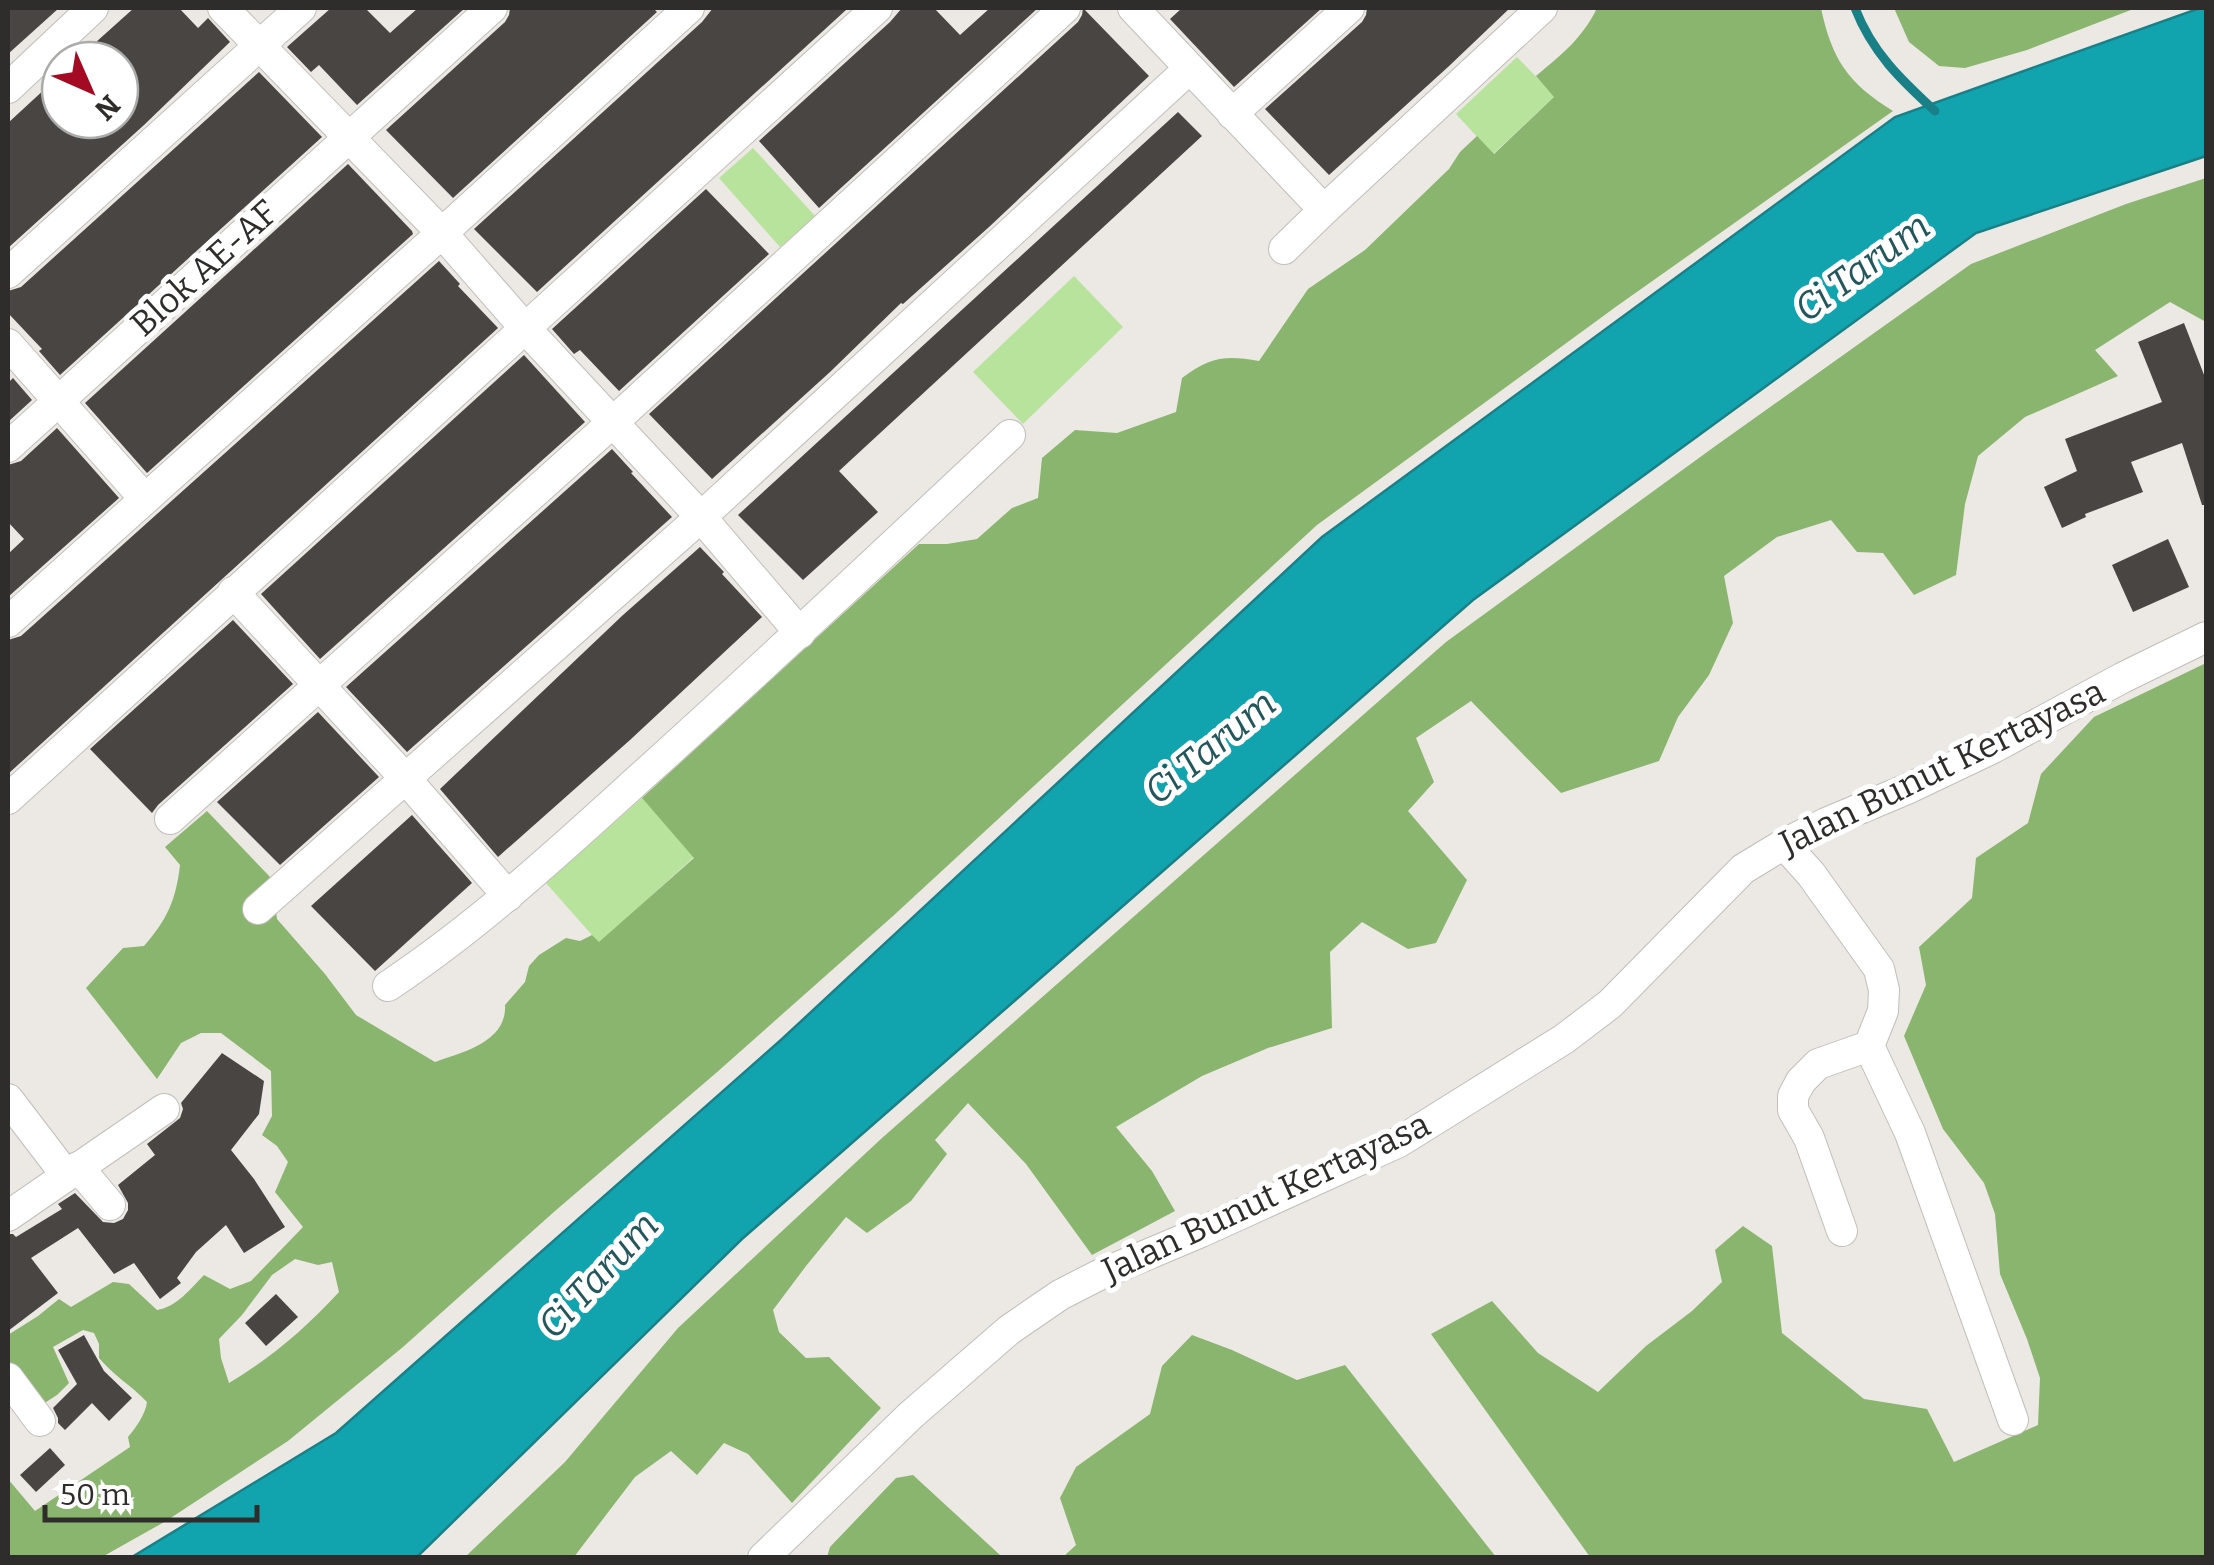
<svg xmlns="http://www.w3.org/2000/svg" width="2214" height="1565" viewBox="0 0 2214 1565" font-family="Bitter,serif">
	<style>
		.green { fill: #b8e39d }
		.forest { fill: #8ab56e; fill-rule: evenodd }
		.water { fill: #11a4ae; stroke: #1a8087; stroke-width: 2.5 }
		.lines { fill: none; stroke-linecap: round; stroke-linejoin: round }
		.stream { stroke: #1a8087; stroke-width: 9 }
		.building { fill: #494542 }
		.street-casing { stroke: #c2beba; stroke-width: 32 }
		.street { stroke: #fff; stroke-width: 30 }
		.labels { text-anchor: middle; dominant-baseline: central; stroke-width: 10; stroke-linejoin: round; paint-order: stroke }
		.street-label { font-size: 35px; fill: #2e2d2b; stroke: #fff }
		.water-label { font-size: 38px; font-style: italic; fill: #23575c; stroke: #fff }
	</style>
	<rect width="100%" height="100%" fill="#ece8e4"/>
	<g class="green">
		<polygon points="1517,57 1555,96 1493,154 1456,114"/>
		<polygon points="753,148 816,217 780,247 719,178"/>
		<polygon points="1074,276 1123,327 1023,424 973,372"/>
		<polygon points="642,798 694,857 599,943 546,883"/>
	</g>
	<g class="forest">
		<path d="M1597,8h224c11,52 27,75 72,103l-276,195 -300,219 -424,391 -177,157 -161,138 -152,136 -115,94 -122,80 -64,36h-94v-78l27,32 95,-64 -2,-10c8,-9 18,-24 19,-35 -15,-16 -34,-27 -48,-44v-14l-5,-11 -11,-3 -30,17 16,36 -12,12 -17,11 -32,-40v-31l30,-19 21,-17 12,8 42,-25 16,2 28,26c20,-3 33,-21 47,-35l26,14 21,-8 52,-54 -28,-35 13,-30 -11,-16 -15,-11 10,-19 -1,-45 -50,-38h-20l-20,10 -24,36 -71,-91 37,-40 21,-2c23,-26 32,-46 36,-81l-15,-18 42,-36 64,67 6,41 48,55 31,41 79,47c28,-10 72,-20 70,-57l20,-23 4,-16 10,-11 27,-17 14,3 12,-6 7,7 95,-84 -52,-60 277,-254h28l30,-5 35,-31 26,-10 4,-40 33,-28 42,3 59,-21 6,-34c28,-21 43,-23 77,-17l49,-72 57,-39 84,-81 11,-17 17,-16 17,18 60,-57 -18,-21c26,-22 46,-37 61,-68zM295,1259l23,6 14,-3 7,30c-33,36 -68,66 -110,91l-8,-25 -2,-19 23,-24 30,-40z"/>
		<polygon points="1894,8 2136,8 2027,50 1965,68 1939,66 1909,42"/>
		<polygon points="2206,178 2206,322 2170,302 2095,350 2118,376 2025,417 1978,456 1965,504 1956,575 1914,595 1883,553 1857,552 1831,520 1777,537 1724,576 1733,623 1709,675 1678,717 1659,761 1561,793 1471,701 1416,738 1434,782 1408,811 1467,880 1436,943 1408,949 1362,922 1330,952 1332,1028 1268,1048 1202,1076 1116,1127 1152,1171 1175,1211 1092,1255 1026,1164 968,1103 935,1140 947,1154 911,1201 867,1233 846,1217 806,1266 773,1310 779,1332 806,1358 829,1357 881,1408 792,1503 748,1454 724,1443 697,1475 671,1451 635,1477 574,1557 465,1557 565,1462 678,1328 882,1138 1446,642 1714,447 1971,264 2126,204"/>
		<polygon points="2206,663 2206,1557 1590,1557 1431,1334 1492,1301 1538,1353 1598,1392 1646,1346 1692,1311 1722,1282 1715,1250 1743,1226 1772,1246 1782,1333 1864,1399 1927,1409 1954,1462 2038,1425 2040,1378 2027,1339 2000,1274 1995,1214 1984,1183 1943,1129 1904,1036 1926,985 1919,947 1972,898 1976,858 2028,823 2041,774 2094,717"/>
		<polygon points="1192,1335 1232,1350 1297,1380 1345,1365 1496,1557 1063,1557 1076,1545 1060,1498 1076,1467 1150,1414 1162,1366"/>
		<polygon points="913,1475 1000,1555 1009,1557 827,1557 830,1547 896,1478"/>
	</g>
	<polygon class="water" points="2200,8 2206,8 2206,156 1976,233 1473,600 742,1239 417,1557 132,1557 336,1433 782,1039 1322,537 1895,117"/>
	<g class="lines">
		<path class="stream" d="M1855,8c17,44 45,71 80,103"/>
	</g>
	<g class="building">
		<polygon points="8,8 59,8 8,54"/>
		<polygon points="134,8 179,8 198,28 208,18 230,42 144,125 8,248 8,123 60,75 60,120 85,120 92,127 99,120 120,120 120,60 76,60"/>
		<polygon points="331,8 365,8 390,33 418,8 465,8 357,105 319,65 311,72 287,47"/>
		<polygon points="510,8 653,8 657,12 453,198 386,130 505,22 509,15"/>
		<polygon points="713,8 844,8 846,10 537,292 474,229 702,22"/>
		<polygon points="902,8 934,8 960,35 990,8 1038,8 819,208 759,141 890,22"/>
		<polygon points="1083,8 1149,76 989,227 903,304 901,303 830,372 712,479 649,414 1078,22 1082,15"/>
		<polygon points="1182,8 1322,8 1234,87 1170,19"/>
		<polygon points="1367,8 1510,8 1448,67 1329,175 1265,109 1362,22 1366,15"/>
		<polygon points="259,72 322,137 60,375 39,351 42,349 8,313 8,291 21,287"/>
		<polygon points="1178,112 1202,136 839,471 878,512 803,580 738,515"/>
		<polygon points="348,164 412,231 413,234 147,473 85,403"/>
		<polygon points="706,189 769,254 619,391 580,350 574,354 552,329"/>
		<polygon points="439,261 460,284 458,286 498,328 8,774 8,640 21,636"/>
		<polygon points="2184,323 2206,380 2206,505 2202,505 2182,443 2131,462 2143,492 2085,514 2086,517 2062,528 2044,487 2077,471 2065,439 2162,402 2138,342"/>
		<polygon points="524,355 585,422 320,659 261,594"/>
		<polygon points="13,378 32,400 8,422 8,383"/>
		<polygon points="57,428 119,498 8,597 8,554 24,539 8,522 8,465 21,461"/>
		<polygon points="612,449 633,472 631,473 672,517 407,752 346,687"/>
		<polygon points="2168,539 2189,587 2133,612 2112,565"/>
		<polygon points="700,547 724,572 722,574 762,617 630,740 498,857 440,789 623,615"/>
		<polygon points="233,620 293,684 158,805 152,813 90,749"/>
		<polygon points="318,712 379,777 280,865 217,802"/>
		<polygon points="412,815 472,883 375,971 311,906"/>
		<polygon points="222,1053 264,1081 259,1114 231,1150 254,1179 285,1227 244,1253 226,1225 196,1252 177,1278 181,1283 160,1299 134,1263 114,1274 78,1228 31,1258 58,1293 8,1331 8,1234 13,1234 16,1237 62,1209 58,1204 75,1193 103,1222 114,1223 123,1219 128,1210 128,1203 118,1185 155,1155 147,1144 180,1118 183,1109 181,1103"/>
		<polygon points="276,1294 298,1317 266,1346 245,1323"/>
		<polygon points="84,1335 104,1371 132,1398 109,1421 92,1403 65,1430 58,1423 58,1418 53,1408 77,1384 58,1350"/>
		<polygon points="50,1448 65,1465 36,1492 20,1475"/>
	</g>
	<g class="lines">
		<defs>
			<g id="street">
				<polyline points="223,8 442,233 524,327 701,517 800,633"/>
				<polyline points="1133,8 1324,210 1542,8"/>
				<polyline points="8,88 93,8"/>
				<polyline points="1232,114 1349,8"/>
				<polyline points="1284,249 1324,210"/>
				<polyline points="8,273 301,8"/>
				<polyline points="8,344 145,499"/>
				<polyline points="8,447 492,8"/>
				<polyline points="233,592 405,778 508,896"/>
				<polyline points="8,622 442,233 689,8"/>
				<polyline points="8,799 877,8"/>
				<polyline points="170,819 612,423 1065,8"/>
				<polyline points="1784,844 1811,874 1879,969 1884,990 1883,1011 1869,1046 1818,1064 1801,1081 1793,1096 1793,1110 1809,1138 1842,1231"/>
				<polyline points="258,909 701,517 1189,69"/>
				<path d="M388,986c96,-64 179,-142 264,-219 121,-109 239,-220 358,-332"/>
				<polyline points="1869,1046 1910,1133 2013,1420"/>
				<polyline points="8,1099 66,1175"/>
				<polyline points="78,1167 110,1205"/>
				<polyline points="8,1216 164,1109"/>
				<polyline points="8,1378 40,1421"/>
				<polyline points="763,1558 911,1415 1009,1330 1060,1295 1099,1275 1201,1232 1399,1142 1564,1039 1610,1004 1743,869 1784,844 1826,823 1907,789 1993,748 2122,678 2206,637"/>
			</g>
		</defs>
		<use href="#street" class="street-casing"/>
		<use href="#street" class="street"/>
	</g>
	<g class="labels">
		<g class="street-label">
			<text transform="translate(204 268) rotate(-42)">Blok AE-AF</text>
			<text transform="translate(1942 767) rotate(-26)">Jalan Bunut Kertayasa</text>
			<text transform="translate(1266 1197) rotate(-25)">Jalan Bunut Kertayasa</text>
		</g>
		<g class="water-label">
			<text transform="translate(1862 267) rotate(-36)">Ci Tarum</text>
			<text transform="translate(1210 747) rotate(-39)">Ci Tarum</text>
			<text transform="translate(598 1275) rotate(-47)">Ci Tarum</text>
		</g>
	</g>
	<rect width="2214" height="1565" fill="none" stroke="#2e2d2b" stroke-width="20"/>
	<g transform="translate(90 90) rotate(135)"><circle r="48" fill="#ffffff" stroke="#ababaa" stroke-width="2.5"/>
	<path d="M0-8L18 38L0 25L-18 38Z" fill="#a50a23"/>
	<text y="-15" font-size="28" font-weight="bold" text-anchor="middle" fill="#2e2d2b">N</text>
	</g>
	<path d="M45 1505v15h212v-15" fill="none" stroke="#2e2d2b" stroke-width="5"/>
	<text x="60" y="1505" font-size="30" fill="#2e2d2b" stroke="#ffffff" stroke-width="8" paint-order="stroke">50 m</text>
</svg>
